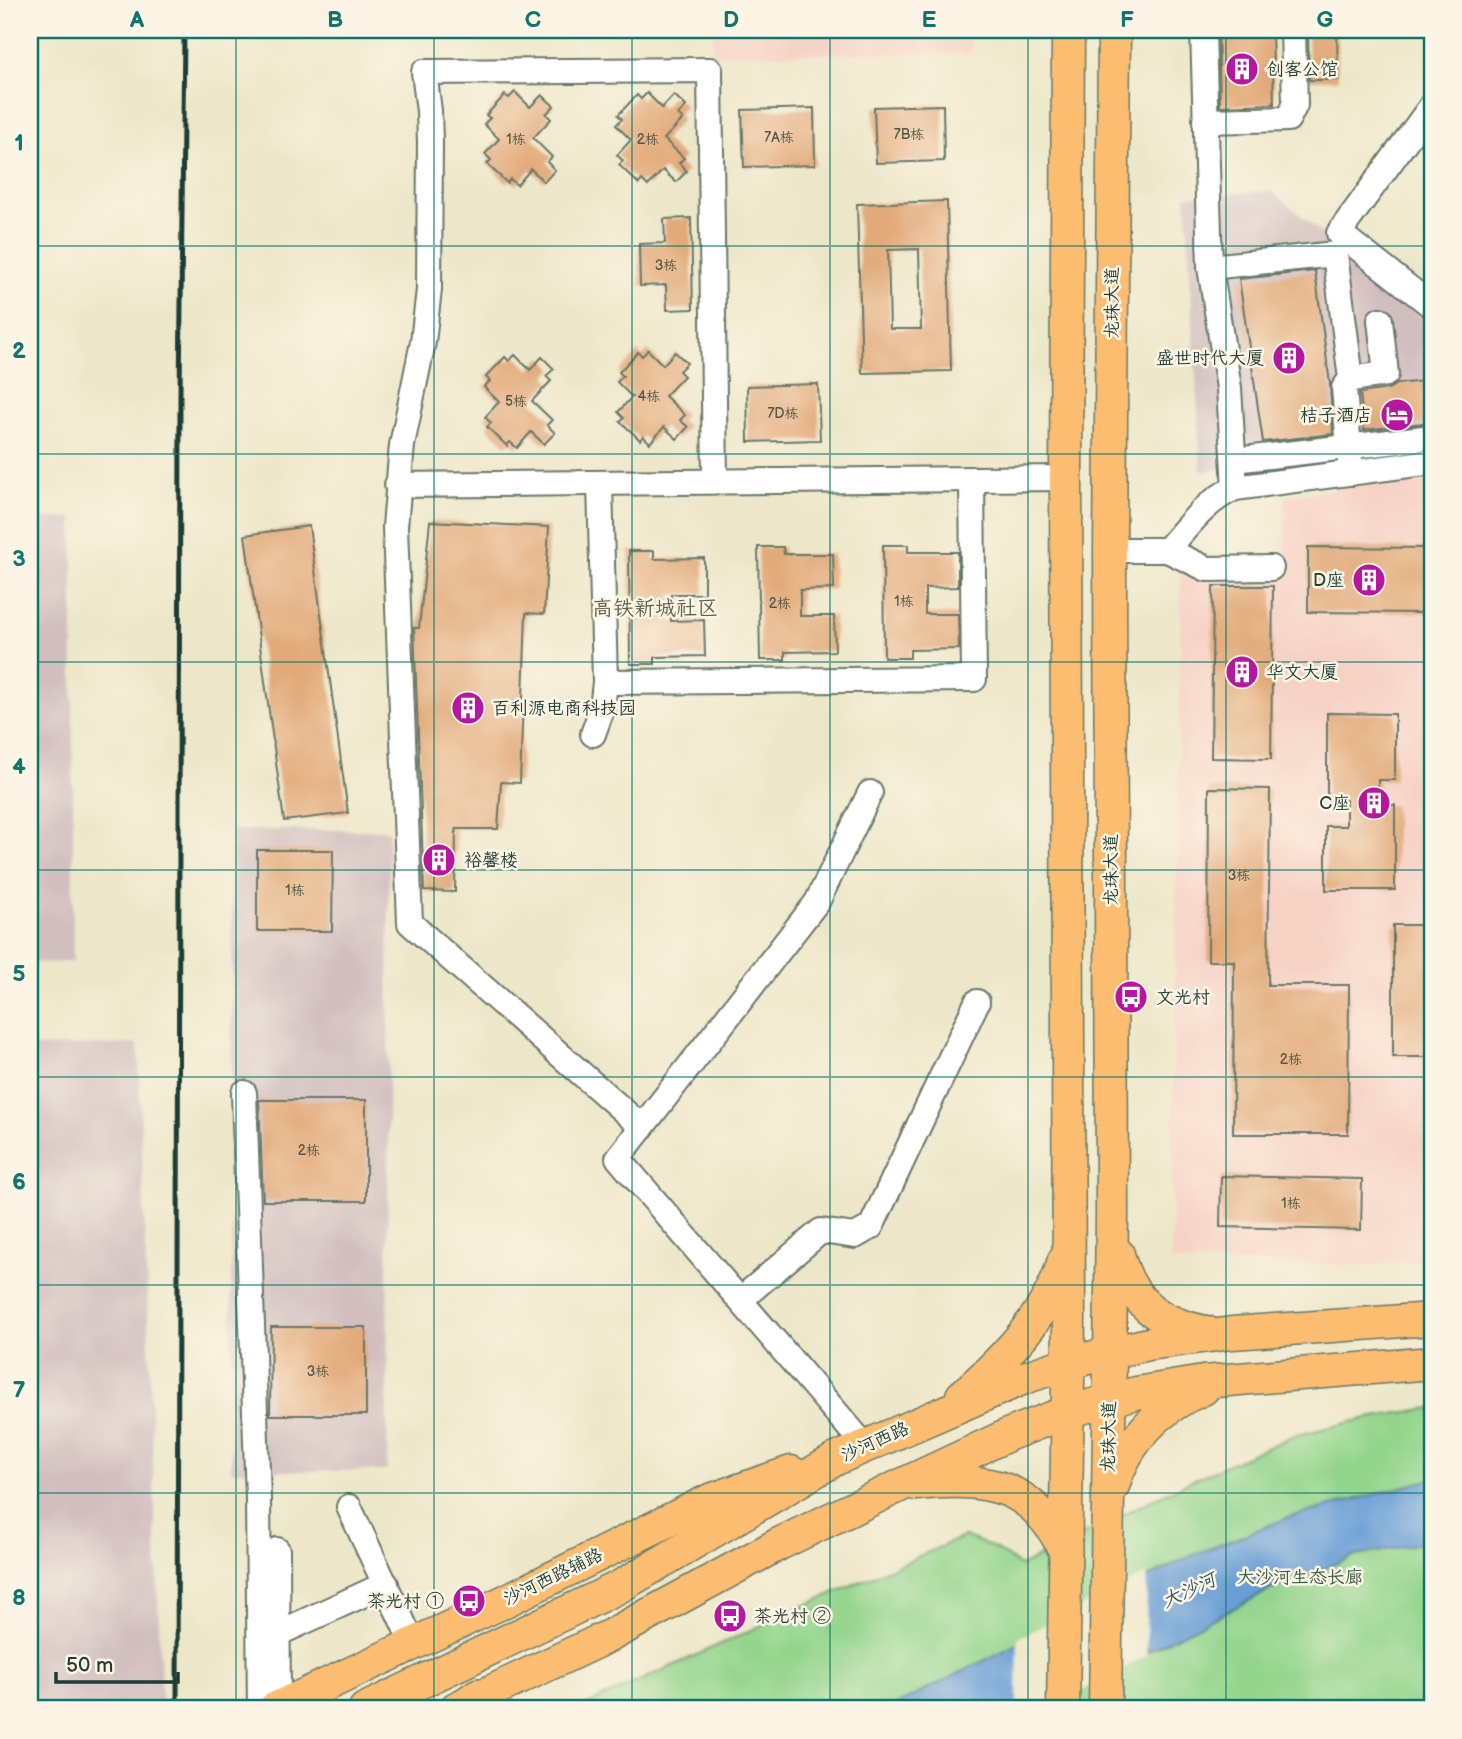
<svg xmlns="http://www.w3.org/2000/svg" width="1462" height="1739" viewBox="0 0 1462 1739" font-family="'Balsamiq Sans','LXGW WenKai TC',sans-serif">
	<style>
		.built { fill: #f6d2c5 }
		.industrial { fill: #d1bfbf }
		.green { fill: #94d58d; stroke: #5a8960; stroke-width: 2 }
		.water { fill: #689ed5; stroke: #446e84; stroke-width: 2 }
		.pier { fill: #ede7c9 }
		.building { fill: #e2aa79; fill-rule: evenodd }
		.lines { fill: none; stroke-linecap: round; stroke-linejoin: round }
		.minor-casing { stroke: #677868; stroke-width: 28 }
		.major-casing { stroke: #677868; stroke-width: 35 }
		.highway-casing { stroke: #677868; stroke-width: 40 }
		.minor { stroke: #fff; stroke-width: 24 }
		.major { stroke: #fcbd6f; stroke-width: 32 }
		.highway { stroke: #fcbd6f; stroke-width: 37 }
		.rail { stroke: #1f3d34; stroke-width: 5 }
		.grid { fill: none; stroke: #0f766e; stroke-width: 2; stroke-opacity: 0.55 }
		.labels { text-anchor: middle; dominant-baseline: central; stroke-width: 5; stroke-linejoin: round; paint-order: stroke }
		.number-label { font-size: 14px; fill: #505845 }
		.poi-label { font-size: 18px; fill: #1f3d34; stroke: #fcf5e5; text-anchor: start }
		.street-label { font-size: 18px; fill: #1f3d34; stroke: #fcf5e5 }
		.park-label { font-size: 18px; fill: #365b46; stroke: #fcf5e5 }
		.water-label { font-size: 19px; font-style: italic; fill: #355a64; stroke: #fcf5e5 }
		.quarter-label { font-size: 21px; fill: #63634c; stroke: #fcf5e5 }
		.neatline { fill: none; stroke: #0f766e; stroke-width: 2.5 }
		.grid-label { font-size: 23px; text-anchor: middle; font-weight: bold; fill: #0f766e }
	</style>
	<rect width="100%" height="100%" fill="#fcf5e5"/>
	<filter id="ink" filterUnits="userSpaceOnUse"><feTurbulence type="fractalNoise" baseFrequency=".0143" numOctaves="2"/><feDisplacementMap in="SourceGraphic" scale="14" xChannelSelector="R" yChannelSelector="G"/><feConvolveMatrix kernelMatrix="1 2 1 2 8 2 1 2 1" color-interpolation-filters="sRGB"/></filter>
	<filter id="wash" filterUnits="userSpaceOnUse"><feTurbulence type="fractalNoise" baseFrequency=".00686" numOctaves="4" result="noise"/><feDisplacementMap in="SourceGraphic" scale="28" xChannelSelector="R" yChannelSelector="G"/><feGaussianBlur stdDeviation="1.57" result="paint"/><feColorMatrix in="noise" values="0 0 0 0 0 0 0 0 0 0 0 0 0 0 0 0 0 1.4 0 .05"/><feComposite in="paint" operator="in"/></filter>
	<g filter="url(#wash)">
		<rect width="100%" height="100%" fill="#ede7c9"/>
		<g class="built">
			<polygon points="712,30 971,30 971,53 712,54"/>
			<polygon points="1432,474 1432,1261 1368,1265 1171,1262 1181,563 1284,565 1285,497"/>
		</g>
		<g class="industrial">
			<polygon points="1272,191 1432,326 1432,444 1256,463 1201,472 1186,196"/>
			<polygon points="30,518 73,518 73,962 30,963"/>
			<polygon points="232,830 389,830 387,1471 231,1471"/>
			<polygon points="138,1044 162,1709 30,1709 30,1047"/>
		</g>
		<polygon class="green" points="1432,1408 1432,1709 578,1709 804,1606 965,1536 994,1548 1020,1566 1192,1480 1293,1436 1368,1418"/>
		<polygon class="water" points="1432,1479 1432,1541 1352,1557 1270,1590 1152,1649 1042,1709 888,1709 1193,1555 1290,1517"/>
		<polygon class="pier" points="1147,1574 1146,1656 1049,1709 1017,1709 1018,1638"/>
		<g id="blocks">
			<g class="building">
				<polygon points="1218,30 1272,30 1274,104 1220,106"/>
				<polygon points="1308,30 1337,30 1338,80 1309,80"/>
				<polygon points="515,92 530,107 542,95 554,106 546,114 551,119 533,138 552,157 547,162 555,170 544,182 531,169 517,185 510,179 507,183 487,164 491,160 485,154 499,139 484,124 490,118 486,115 505,95 509,98"/>
				<polygon points="647,93 662,108 674,95 686,106 678,115 683,119 664,139 684,158 679,163 687,171 676,182 663,170 648,186 642,180 639,184 619,165 623,161 617,155 631,140 616,125 622,119 618,115 637,95 641,99"/>
				<polygon points="943,105 944,161 876,163 874,107"/>
				<polygon points="814,108 815,165 744,167 742,110"/>
				<path d="M947,201l4,170 -89,2 -5,-169zM919,249l2,80h-31l-2,-79z"/>
				<polygon points="691,218 693,309 667,310 666,285 640,286 639,244 665,243 664,219"/>
				<polygon points="1315,271 1330,384 1333,434 1263,442 1239,279"/>
				<polygon points="648,350 663,365 675,352 687,363 679,371 684,376 665,396 685,415 680,420 688,427 677,439 664,427 650,443 643,436 640,440 620,421 624,418 618,412 632,397 617,382 623,376 619,372 638,352 642,356"/>
				<polygon points="515,355 530,370 542,357 554,369 546,376 551,381 532,401 552,420 547,425 555,433 544,444 531,432 517,448 510,442 507,446 487,427 491,423 485,417 499,402 484,387 490,381 486,377 505,357 509,361"/>
				<polygon points="1432,380 1432,422 1364,430 1360,393 1388,389 1397,384"/>
				<polygon points="818,384 820,440 748,442 747,386"/>
				<polygon points="430,521 549,527 544,614 526,613 520,783 501,782 498,829 456,829 455,892 424,891 414,628 419,628"/>
				<polygon points="309,526 348,813 284,821 245,535"/>
				<polygon points="883,545 908,545 908,552 958,552 958,587 925,588 925,614 958,614 959,649 910,650 910,658 884,658"/>
				<polygon points="758,547 783,547 784,554 833,554 834,589 800,590 800,616 834,616 835,651 785,652 785,660 760,660"/>
				<polygon points="1308,547 1429,548 1429,613 1308,612"/>
				<polygon points="629,551 654,551 654,559 704,558 704,594 671,594 671,621 704,620 705,656 655,657 655,664 630,664"/>
				<polygon points="1213,586 1273,586 1271,759 1211,758"/>
				<polygon points="1327,713 1395,714 1395,780 1378,780 1378,805 1395,805 1395,890 1326,890 1326,826 1346,826 1346,800 1327,800"/>
				<polygon points="1209,788 1270,789 1268,985 1349,985 1348,1134 1233,1134 1234,961 1208,961"/>
				<polygon points="257,850 333,850 332,931 257,931"/>
				<rect x="1393" y="925" width="39" height="132"/>
				<polygon points="259,1100 366,1100 366,1201 263,1201"/>
				<polygon points="1221,1176 1362,1179 1361,1230 1220,1227"/>
				<polygon points="271,1327 366,1327 366,1415 270,1415"/>
			</g>
		</g>
	</g>
	<g filter="url(#ink)">
		<use href="#blocks" fill-opacity="0" stroke="#677868" stroke-width="2"/>
		<g class="lines">
			<defs>
				<g id="minor">
					<polyline points="1203,30 1210,267 1229,388 1235,488"/>
					<polyline points="1432,105 1339,233 1432,306"/>
					<polyline points="1205,121 1288,119 1295,105 1293,30"/>
					<polyline points="1210,267 1335,254 1351,379 1344,388 1351,473"/>
					<polyline points="1351,379 1386,374 1380,320"/>
					<polyline points="1235,460 1432,437"/>
					<polyline points="397,485 1066,478"/>
					<polyline points="1110,550 1167,550 1207,569 1271,568"/>
					<path d="M1167,550c21,-24 39,-49 68,-62l197,-26"/>
					<polyline points="605,682 974,679 972,479"/>
					<polyline points="593,734 602,709 605,682 600,483"/>
					<polyline points="244,1093 258,1499 260,1709"/>
					<polyline points="642,1127 410,923 395,527 402,445 423,342 429,289 430,142 429,111 424,72 710,70 715,481"/>
					<polyline points="740,1300 821,1231 855,1236 871,1227 977,1002"/>
					<polyline points="865,1446 618,1158 817,902 870,793"/>
					<polyline points="349,1507 413,1644"/>
					<polyline points="277,1550 278,1707"/>
					<polyline points="277,1634 386,1584"/>
				</g>
				<g id="major">
					<path d="M1118,1254c12,48 40,69 88,78"/>
					<path d="M962,1396c41,-36 87,-82 102,-136"/>
					<path d="M916,1484c70,-7 117,-1 149,67"/>
					<path d="M1113,1486c13,-44 47,-80 90,-97"/>
					<polyline points="456,1708 611,1635 779,1544 893,1489 1010,1434 1067,1412 1136,1393 1203,1382 1432,1363"/>
					<polyline points="274,1709 497,1605 710,1500 791,1472"/>
					<polyline points="365,1709 619,1587 836,1459 1024,1378 1068,1363 1148,1344 1232,1333 1432,1319"/>
					<polyline points="1063,1709 1069,1319 1066,478 1068,30"/>
					<polyline points="1105,1709 1112,1216 1110,550 1114,30"/>
				</g>
				<polyline id="highway" points="462,1709 479,1697"/>
			</defs>
			<use href="#minor" class="minor-casing"/>
			<use href="#major" class="major-casing"/>
			<use href="#highway" class="highway-casing"/>
			<use href="#minor" class="minor"/>
			<use href="#major" class="major"/>
			<use href="#highway" class="highway"/>
			<polyline class="rail" points="177,1709 180,395 184,30"/>
		</g>
	</g>
	<path class="grid" d="M236,30v1679M434,30v1679M632,30v1679M830,30v1679M1028,30v1679M1226,30v1679M30,246h1402M30,454h1402M30,662h1402M30,870h1402M30,1077h1402M30,1285h1402M30,1493h1402"/>
	<defs>
		<symbol id="building-disc" viewBox="-11 -11 22 22"><circle r="9.5" fill="#b5179e" stroke="#fcf5e5"/><path d="M-4-6H4V6H1V3H-1V6H-4ZM-2.5-4.3h1.7v1.8h-1.7ZM.8-4.3h1.7v1.8H.8ZM-2.5-1h1.7V.8h-1.7ZM.8-1h1.7V.8H.8Z" fill="#fff"/></symbol>
		<symbol id="hotel-disc" viewBox="-11 -11 22 22"><circle r="9.5" fill="#b5179e" stroke="#fcf5e5"/><path d="M-6-4.5h1.5V1H6V5H4.5V3h-9V5H-6ZM-4 0a1.8 1.8 0 1 1 3.6 0ZM.5 0V-2.5h3Q6-2.5 6 0Z" fill="#fff"/></symbol>
		<symbol id="bus-disc" viewBox="-11 -11 22 22"><circle r="9.5" fill="#b5179e" stroke="#fcf5e5"/><path d="M-5-6H5V4H4V6H2V4H-2V6H-4V4H-5ZM-3.5-4V0h7V-4ZM-3.5 1.2v1.5H-2V1.2ZM2 1.2v1.5H3.5V1.2Z" fill="#fff"/></symbol>
	</defs>
	<g fill-rule="evenodd">
		<use href="#building-disc" x="1223" y="50" width="38" height="38"/>
		<use href="#building-disc" x="1270" y="339" width="38" height="38"/>
		<use href="#hotel-disc" x="1378" y="396" width="38" height="38"/>
		<use href="#building-disc" x="1350" y="561" width="38" height="38"/>
		<use href="#building-disc" x="1223" y="653" width="38" height="38"/>
		<use href="#building-disc" x="449" y="689" width="38" height="38"/>
		<use href="#building-disc" x="1355" y="784" width="38" height="38"/>
		<use href="#building-disc" x="420" y="841" width="38" height="38"/>
		<use href="#bus-disc" x="1112" y="978" width="38" height="38"/>
		<use href="#bus-disc" x="450" y="1582" width="38" height="38"/>
		<use href="#bus-disc" x="711" y="1597" width="38" height="38"/>
	</g>
	<g class="labels">
		<g class="number-label">
			<text x="909" y="134">7B栋</text>
			<text x="779" y="137">7A栋</text>
			<text x="516" y="139">1栋</text>
			<text x="648" y="139">2栋</text>
			<text x="666" y="265">3栋</text>
			<text x="649" y="396">4栋</text>
			<text x="516" y="401">5栋</text>
			<text x="783" y="413">7D栋</text>
			<text x="904" y="601">1栋</text>
			<text x="780" y="603">2栋</text>
			<text x="1239" y="875">3栋</text>
			<text x="295" y="890">1栋</text>
			<text x="1291" y="1059">2栋</text>
			<text x="309" y="1150">2栋</text>
			<text x="1291" y="1203">1栋</text>
			<text x="318" y="1371">3栋</text>
		</g>
		<g class="poi-label">
			<text x="1266" y="69">创客公馆</text>
			<text x="1264" y="358" text-anchor="end">盛世时代大厦</text>
			<text x="1372" y="415" text-anchor="end">桔子酒店</text>
			<text x="1344" y="580" text-anchor="end">D座</text>
			<text x="1266" y="672">华文大厦</text>
			<text x="492" y="708">百利源电商科技园</text>
			<text x="1350" y="803" text-anchor="end">C座</text>
			<text x="464" y="860">裕馨楼</text>
			<text x="1156" y="997">文光村</text>
			<text x="444" y="1601" text-anchor="end">茶光村 ①</text>
			<text x="754" y="1616">茶光村 ②</text>
		</g>
		<g class="street-label">
			<text transform="translate(1112 303) rotate(-90)">龙珠大道</text>
			<text transform="translate(1111 870) rotate(-90)">龙珠大道</text>
			<text transform="translate(1109 1437) rotate(-89)">龙珠大道</text>
			<text transform="translate(875 1442) rotate(-24)">沙河西路</text>
			<text transform="translate(553 1577) rotate(-26)">沙河西路辅路</text>
		</g>
		<g class="park-label">
			<text x="1300" y="1577">大沙河生态长廊</text>
		</g>
		<g class="water-label">
			<text transform="translate(1189 1591) rotate(-25)">大沙河</text>
		</g>
		<g class="quarter-label">
			<text x="655" y="608">高铁新城社区</text>
		</g>
	</g>
	<rect width="1462" height="1739" fill="none" stroke="#fcf5e5" stroke-width="77"/>
	<path d="M56 1672v10h122v-10" fill="none" stroke="#1f3d34" stroke-width="3.5"/>
	<text x="66" y="1672" font-size="21" fill="#1f3d34" stroke="#fcf5e5" stroke-width="5" paint-order="stroke">50 m</text>
	<rect x="38" y="38" width="1386" height="1662" class="neatline"/>
	<g class="grid-label">
		<text x="137" y="27">A</text>
		<text x="335" y="27">B</text>
		<text x="533" y="27">C</text>
		<text x="731" y="27">D</text>
		<text x="929" y="27">E</text>
		<text x="1127" y="27">F</text>
		<text x="1325" y="27">G</text>
		<text x="19" y="150">1</text>
		<text x="19" y="358">2</text>
		<text x="19" y="566">3</text>
		<text x="19" y="774">4</text>
		<text x="19" y="981">5</text>
		<text x="19" y="1189">6</text>
		<text x="19" y="1397">7</text>
		<text x="19" y="1605">8</text>
	</g>
</svg>
